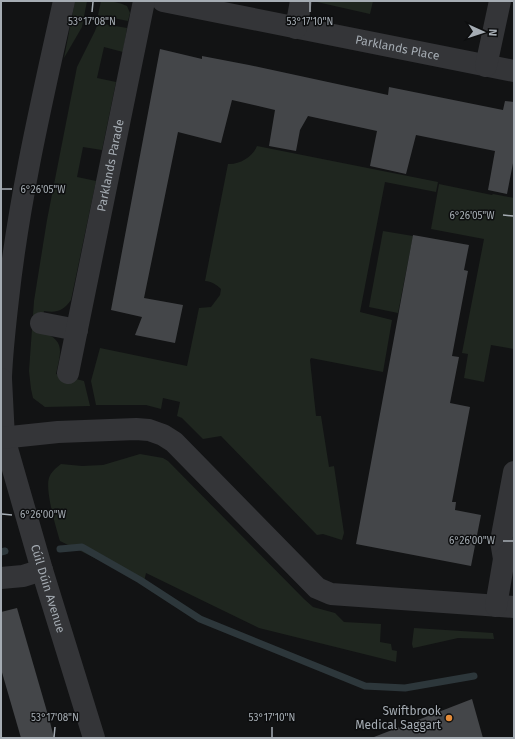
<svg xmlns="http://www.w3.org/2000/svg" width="515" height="739" viewBox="0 0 515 739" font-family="'Fira Sans',sans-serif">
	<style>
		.green { fill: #1f261f }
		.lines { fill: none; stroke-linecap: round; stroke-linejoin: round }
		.stream { stroke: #2d373b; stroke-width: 7 }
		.building { fill: #444649 }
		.minor { stroke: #343538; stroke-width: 22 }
		.ticks { fill: none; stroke: #a5acb3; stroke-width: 1.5 }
		.poi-dot { fill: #e58c39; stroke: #0d0e0f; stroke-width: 1.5 }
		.labels { text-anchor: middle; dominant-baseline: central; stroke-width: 3; stroke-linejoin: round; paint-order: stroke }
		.street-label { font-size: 12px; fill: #a5acb3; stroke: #0d0e0f }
		.poi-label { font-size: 12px; fill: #a5acb3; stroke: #0d0e0f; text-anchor: end }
		.ticks-label { font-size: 10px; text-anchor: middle; fill: #a5acb3; stroke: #0d0e0f; stroke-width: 3; stroke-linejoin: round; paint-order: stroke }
	</style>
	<rect width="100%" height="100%" fill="#121314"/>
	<g class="green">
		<polygon points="75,1 87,1 82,27 64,58"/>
		<path d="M101,1c9,0 18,1 26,5l3,7 -2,8 -30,-6z"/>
		<polygon points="317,1 373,1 370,14 317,2"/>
		<path d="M98,23l29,5 -4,24 -19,-5 -7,31 19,4 -14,68 -19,-3 -6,30 19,4 -25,119c-8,11 -14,13 -27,11l-4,20c26,9 21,20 16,43l28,7 6,25 -45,1 -12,-9 -2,-9 -2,-18 5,-70 13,-81 30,-153 18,-36z"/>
		<path d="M257,146l181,36 -2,10 -51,-10 -25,130 32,8 -9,52 -72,-14 -1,2 6,56h5l8,51 5,-1 10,67 -2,7 -19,-6 -6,1 -96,-99 -18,3 -21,-21 -5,-2 3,-14 -17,-4 -2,11 -15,-4h-50l-5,-24 9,-33 87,18 12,-58 12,-1 9,-12 1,-6c-4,-4 -10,-8 -16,-8l23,-117c11,1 25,-7 29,-18z"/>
		<polygon points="439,184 492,195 493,194 514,198 514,349 491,345 484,382 464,378 468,354 462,353 484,239 431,229"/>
		<polygon points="383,231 413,236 398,313 369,307"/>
		<path d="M140,454l23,4 5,3 136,138 9,8 22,6 9,9 37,2 -1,18 11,2 1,6 5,1 -1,11 -137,-34 -113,-55 -2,9 -84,-41c-4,-13 -15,-51 -11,-63 2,-6 7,-10 12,-14l21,2 21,-1z"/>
		<polygon points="414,628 493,633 494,639 458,638 418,647 413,648 412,644"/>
	</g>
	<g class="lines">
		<g class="stream">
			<polyline points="60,549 82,547 140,580 200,619 365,686 405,688 474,676"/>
			<polyline points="1,552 5,551"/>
		</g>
	</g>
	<g class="building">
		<polygon points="160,49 202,59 202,56 249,65 388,95 389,87 503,110 505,101 514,102 514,158 507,194 488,190 495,151 416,135 406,174 370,166 377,131 308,116 300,130 296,151 269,146 275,110 232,100 221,143 178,132 144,298 183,305 175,343 135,335 142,317 111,310"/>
		<polygon points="413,235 469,245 464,270 468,271 452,356 459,357 450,403 470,407 452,502 456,502 455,510 481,515 471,566 356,544"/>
		<polygon points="17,608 50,722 54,738 21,738 1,669 1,612"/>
		<polygon points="472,699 483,738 375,738 374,737"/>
	</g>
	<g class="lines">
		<g class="minor">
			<path id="s1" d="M163,1l351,70"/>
			<polyline points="296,28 301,1"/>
			<polyline points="486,66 500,1"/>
			<polyline points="41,323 77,330"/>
			<path id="s2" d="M68,373l76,-372"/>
			<path d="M1,377c1,-26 4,-52 7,-78 11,-101 34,-199 56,-298"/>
			<path id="s3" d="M1,379l3,59 38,132 52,168"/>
			<polyline points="1,438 58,432 136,429 149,430 163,435 174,442 317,588 331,594 514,607"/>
			<polyline points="504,559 501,541 514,472"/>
			<polyline points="1,578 23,576 42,570"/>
			<polyline points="496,606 504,559 514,549"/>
		</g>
	</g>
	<path class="ticks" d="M92,12l1,-10M310,12v-10M2,189h10M503,215l10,1M2,514l10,1M503,541h10M54,737l1,-10M272,737v-10"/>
	<circle class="poi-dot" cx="449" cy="718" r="4"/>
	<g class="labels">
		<g class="street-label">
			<text stroke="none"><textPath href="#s1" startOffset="239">Parklands Place</textPath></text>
			<text stroke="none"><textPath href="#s2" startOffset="212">Parklands Parade</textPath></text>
			<text stroke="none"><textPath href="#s3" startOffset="216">Cúil Dúin Avenue</textPath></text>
		</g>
		<g class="poi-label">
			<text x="441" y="711">Swiftbrook<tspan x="441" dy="14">Medical Saggart</tspan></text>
		</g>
	</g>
	<g class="ticks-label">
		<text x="92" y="25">53°17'08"N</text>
		<text x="310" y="25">53°17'10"N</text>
		<text x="43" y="193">6°26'05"W</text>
		<text x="472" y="219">6°26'05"W</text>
		<text x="43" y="518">6°26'00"W</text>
		<text x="472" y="544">6°26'00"W</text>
		<text x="55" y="721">53°17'08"N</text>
		<text x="272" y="721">53°17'10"N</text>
	</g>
	<rect width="515" height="739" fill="none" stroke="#a5acb3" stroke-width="4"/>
	<g transform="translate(483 32) rotate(93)" stroke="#0d0e0f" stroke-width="3" paint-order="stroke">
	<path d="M0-3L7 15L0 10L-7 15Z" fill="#a5acb3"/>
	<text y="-6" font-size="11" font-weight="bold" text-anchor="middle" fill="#a5acb3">N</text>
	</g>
</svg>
